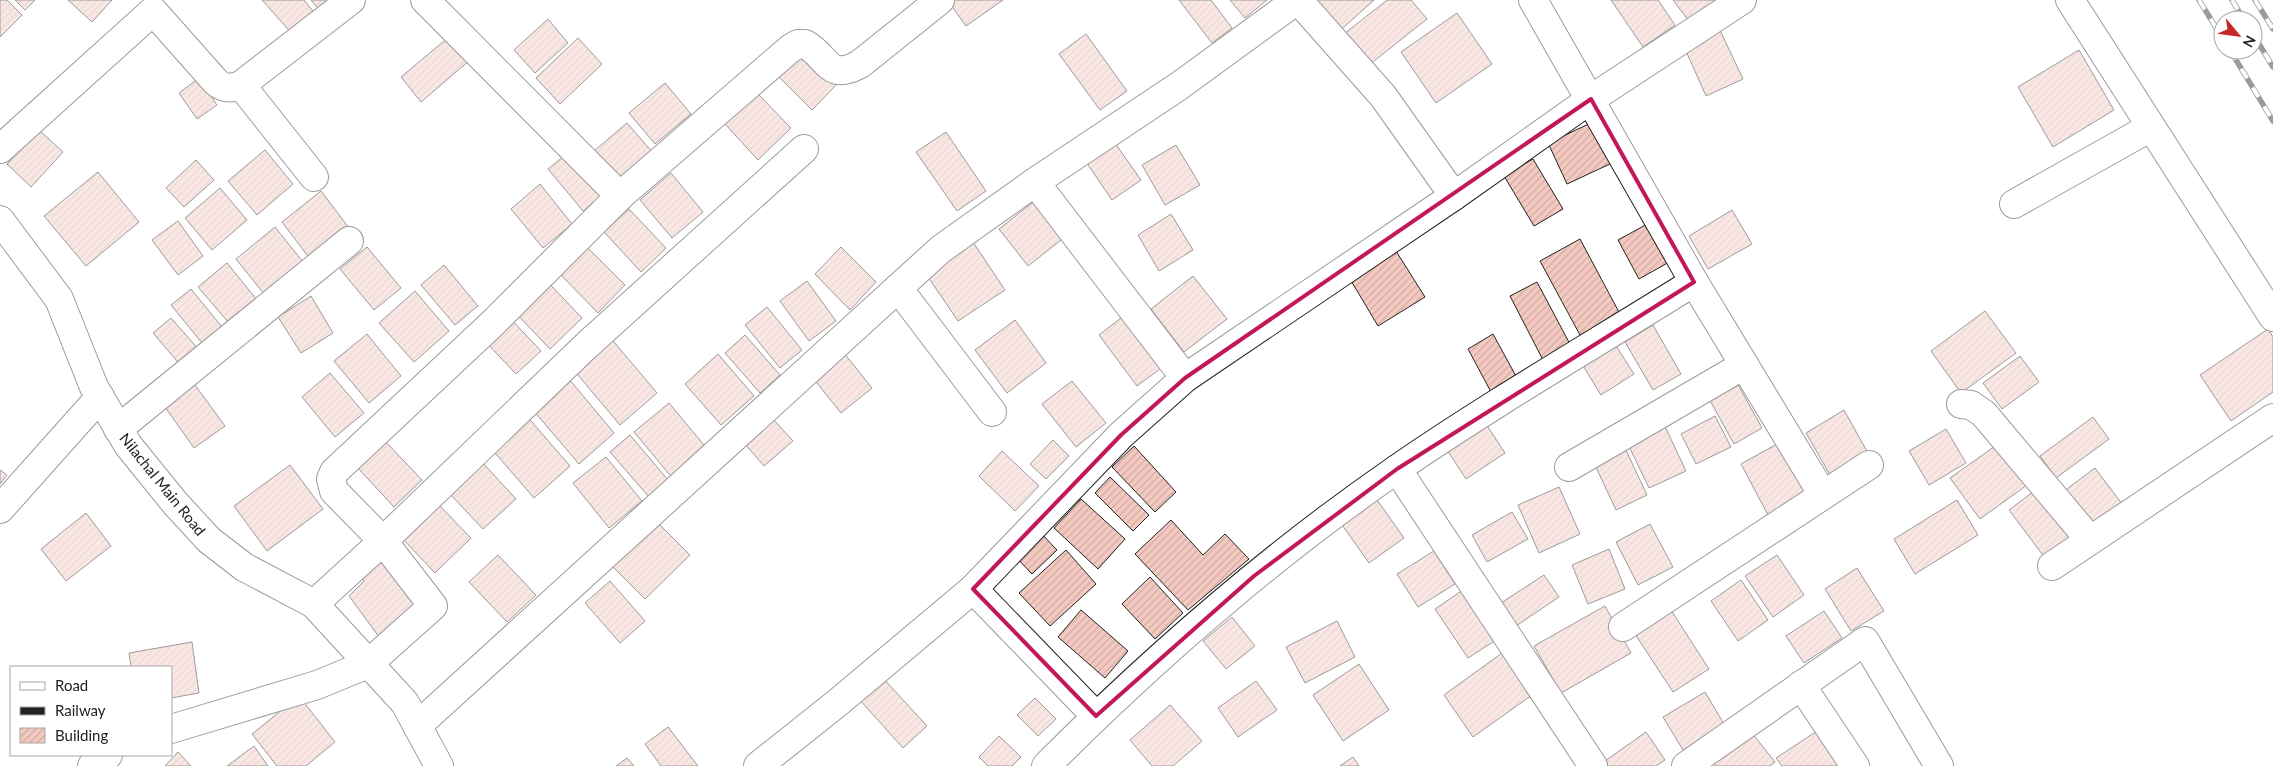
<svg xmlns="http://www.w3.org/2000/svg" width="2273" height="766" viewBox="0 0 2273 766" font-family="Lato,sans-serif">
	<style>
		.building { fill: url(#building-hatch); stroke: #222 }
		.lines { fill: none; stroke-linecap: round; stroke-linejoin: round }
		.minor-casing { stroke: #222; stroke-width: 30 }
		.minor { stroke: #fff; stroke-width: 28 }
		.rail-casing { stroke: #222; stroke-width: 5.5 }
		.rail { stroke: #fff; stroke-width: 4; stroke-dasharray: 11; stroke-linecap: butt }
		.marked { fill: none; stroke: #c2185b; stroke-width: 4; stroke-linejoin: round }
		.labels { text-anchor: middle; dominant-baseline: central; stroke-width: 4; stroke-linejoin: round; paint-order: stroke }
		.street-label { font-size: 15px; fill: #222; stroke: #fff }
	</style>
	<defs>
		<pattern id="building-hatch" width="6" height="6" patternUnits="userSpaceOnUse" patternTransform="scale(1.25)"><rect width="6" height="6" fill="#f3c9c0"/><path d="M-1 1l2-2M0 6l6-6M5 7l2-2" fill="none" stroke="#d0aca5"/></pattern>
	</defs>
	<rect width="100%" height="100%" fill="#fff"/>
	<g class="building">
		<polygon points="0,0 7,0 22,15 0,37"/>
		<polygon points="15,0 35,0 25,10"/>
		<polygon points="68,0 112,0 92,22"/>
		<polygon points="262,0 304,0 317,16 294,36"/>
		<polygon points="311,0 333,0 320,11"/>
		<polygon points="949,0 1003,0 966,26 948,1"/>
		<polygon points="1179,0 1211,0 1232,28 1212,43"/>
		<polygon points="1230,0 1267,0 1245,18"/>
		<polygon points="1316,0 1374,0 1335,35"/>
		<polygon points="1387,0 1411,0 1427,19 1369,65 1344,34"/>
		<polygon points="1611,0 1658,0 1675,25 1643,47"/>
		<polygon points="1673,0 1734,0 1695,29"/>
		<polygon points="1457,13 1492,64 1436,103 1401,52"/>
		<polygon points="548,19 568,43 535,73 514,50"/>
		<polygon points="1718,26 1743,79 1706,96 1682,42"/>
		<polygon points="1086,34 1127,91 1100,110 1059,54"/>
		<polygon points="450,36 470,60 421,102 401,77"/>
		<polygon points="578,38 602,64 560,104 536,78"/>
		<polygon points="801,48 837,84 812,110 776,74"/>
		<polygon points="2079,50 2114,110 2053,147 2018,87"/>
		<polygon points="199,78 217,105 197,119 179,93"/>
		<polygon points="665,83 691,114 655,144 629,113"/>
		<polygon points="757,93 791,128 758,160 725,124"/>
		<polygon points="1593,122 1612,163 1567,184 1548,143"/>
		<polygon points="627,123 653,153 620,182 594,151"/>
		<polygon points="39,130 63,152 31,187 7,164"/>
		<polygon points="946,132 986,191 957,211 916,152"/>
		<polygon points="1110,136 1141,180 1112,200 1082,156"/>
		<polygon points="1176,145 1200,185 1165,205 1142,165"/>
		<polygon points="265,150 293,184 257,215 228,181"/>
		<polygon points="569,152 605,193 583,211 548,169"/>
		<polygon points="1533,159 1563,209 1534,226 1504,176"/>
		<polygon points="196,160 214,180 184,207 166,188"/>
		<polygon points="98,172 139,222 86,266 44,216"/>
		<polygon points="671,173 703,212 672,238 640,200"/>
		<polygon points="540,184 572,224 543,248 511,209"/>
		<polygon points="220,188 247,220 212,250 185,218"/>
		<polygon points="321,191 349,228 310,259 282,222"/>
		<polygon points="1037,199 1065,237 1028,266 999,229"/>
		<polygon points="629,209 666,248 641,272 604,232"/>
		<polygon points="1732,210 1752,244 1708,269 1689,236"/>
		<polygon points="1171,214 1193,250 1159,271 1138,235"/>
		<polygon points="178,221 203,256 178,275 152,240"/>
		<polygon points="1651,222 1671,261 1639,279 1618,240"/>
		<polygon points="275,227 303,262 264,294 236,259"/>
		<polygon points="1580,239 1620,314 1580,335 1540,261"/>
		<polygon points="973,242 1005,290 958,321 926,274"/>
		<polygon points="583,243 625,285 598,313 556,270"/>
		<polygon points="367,247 401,288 374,310 340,269"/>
		<polygon points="841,247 876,282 850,310 815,274"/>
		<polygon points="1396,251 1425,297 1378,326 1350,279"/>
		<polygon points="227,263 257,300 229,323 198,287"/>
		<polygon points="444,265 478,306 455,325 421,285"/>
		<polygon points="1193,276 1227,319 1184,352 1151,309"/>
		<polygon points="543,277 582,318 550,349 511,308"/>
		<polygon points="807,281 836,321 809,341 780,301"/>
		<polygon points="1537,282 1571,346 1543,360 1510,296"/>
		<polygon points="191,289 222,327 202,343 171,305"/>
		<polygon points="415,291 449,331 414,362 379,323"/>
		<polygon points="311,296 333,333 301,353 278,317"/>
		<polygon points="767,307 802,350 780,368 745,325"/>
		<polygon points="1985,311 2016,353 1961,393 1931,351"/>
		<polygon points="506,314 541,351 516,374 481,337"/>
		<polygon points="1126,314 1164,366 1137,386 1099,335"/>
		<polygon points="171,318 200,351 182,367 153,333"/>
		<polygon points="1015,320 1046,363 1007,393 975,350"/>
		<polygon points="1653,325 1681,374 1653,390 1625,342"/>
		<polygon points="2268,329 2273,337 2273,392 2231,421 2200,375"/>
		<polygon points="367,334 401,376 369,403 334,361"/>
		<polygon points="1493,334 1517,378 1491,392 1468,349"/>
		<polygon points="745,335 780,375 760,393 725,353"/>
		<polygon points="609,336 657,393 620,425 572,368"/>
		<polygon points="1611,338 1634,374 1601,395 1579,359"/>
		<polygon points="844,353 872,388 841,413 813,378"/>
		<polygon points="718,354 754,396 721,425 685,384"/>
		<polygon points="2020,356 2039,382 2002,409 1983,383"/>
		<polygon points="330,373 364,413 335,437 302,397"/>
		<polygon points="569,379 614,433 579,464 533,410"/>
		<polygon points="1072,381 1106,423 1076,447 1042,404"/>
		<polygon points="1736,381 1762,428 1734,444 1708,397"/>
		<polygon points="195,385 225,426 194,448 165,407"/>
		<polygon points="669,403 709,451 674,480 634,432"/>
		<polygon points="1844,410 1868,453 1830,475 1806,433"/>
		<polygon points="525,414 570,466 534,498 489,446"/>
		<polygon points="1715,416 1731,447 1696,464 1681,434"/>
		<polygon points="2093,417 2109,439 2056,478 2040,456"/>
		<polygon points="772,418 793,441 764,466 744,443"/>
		<polygon points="1662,420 1686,471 1649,488 1625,438"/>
		<polygon points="1484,421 1505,453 1466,479 1445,447"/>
		<polygon points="1946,429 1966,463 1929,485 1909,451"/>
		<polygon points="630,435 668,480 649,497 610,452"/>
		<polygon points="1786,439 1814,490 1768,515 1741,464"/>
		<polygon points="384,440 422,480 394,507 356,466"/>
		<polygon points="1053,440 1069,456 1046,479 1030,464"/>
		<polygon points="1998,444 2027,485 1980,519 1950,478"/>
		<polygon points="1134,446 1176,492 1155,512 1112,467"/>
		<polygon points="1625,448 1647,495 1616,510 1594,463"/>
		<polygon points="1002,451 1039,486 1015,511 979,476"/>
		<polygon points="606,457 642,501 609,528 573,483"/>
		<polygon points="482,462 516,499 483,529 449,493"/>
		<polygon points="290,465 323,509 267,551 234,506"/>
		<polygon points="2095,468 2122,504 2090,528 2063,492"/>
		<polygon points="0,470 7,475 0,484"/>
		<polygon points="1110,477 1149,515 1133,531 1095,493"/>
		<polygon points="2042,485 2081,536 2048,562 2009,510"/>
		<polygon points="1559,487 1580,534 1539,553 1518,505"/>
		<polygon points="1375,497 1404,538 1369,563 1340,522"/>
		<polygon points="1081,499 1125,539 1098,569 1054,528"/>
		<polygon points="1957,500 1978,535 1915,574 1894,539"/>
		<polygon points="435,501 471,538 435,573 399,535"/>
		<polygon points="1512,512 1528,539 1487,562 1472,535"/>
		<polygon points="86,513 111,546 66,581 41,549"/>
		<polygon points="1171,520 1203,555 1225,534 1249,559 1188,610 1135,554"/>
		<polygon points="657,522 690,555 645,599 612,566"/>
		<polygon points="1650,524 1673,567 1638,585 1616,542"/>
		<polygon points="1037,529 1057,550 1032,574 1012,553"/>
		<polygon points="1609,549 1625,589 1588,604 1572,565"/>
		<polygon points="1066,550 1096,584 1050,626 1019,593"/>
		<polygon points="1434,551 1455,584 1418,607 1397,574"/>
		<polygon points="377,552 421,606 382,641 349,596 364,581 356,571"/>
		<polygon points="498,555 536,595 507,622 469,582"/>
		<polygon points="1777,555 1804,595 1773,617 1745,576"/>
		<polygon points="1857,568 1884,611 1851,631 1825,589"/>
		<polygon points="1544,575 1559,597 1516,626 1501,603"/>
		<polygon points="1150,577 1183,613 1155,639 1122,604"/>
		<polygon points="1741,580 1768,620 1738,641 1711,601"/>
		<polygon points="610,581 645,621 620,643 585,603"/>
		<polygon points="1463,590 1496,640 1468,658 1435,609"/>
		<polygon points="1605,606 1631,653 1561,693 1534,646"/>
		<polygon points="1669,607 1709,669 1673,692 1633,631"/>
		<polygon points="1081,610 1128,651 1105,678 1058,637"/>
		<polygon points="1824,611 1842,638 1804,663 1786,636"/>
		<polygon points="1232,617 1255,646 1226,669 1203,641"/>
		<polygon points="1337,621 1355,657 1305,683 1286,647"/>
		<polygon points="192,642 199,693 171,698 171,667 131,667 129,653"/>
		<polygon points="1502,653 1532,695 1473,737 1444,695"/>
		<polygon points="1359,664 1389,710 1343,741 1313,695"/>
		<polygon points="882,677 927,726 903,748 858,698"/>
		<polygon points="1256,681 1277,710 1238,737 1218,708"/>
		<polygon points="1705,692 1724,724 1683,750 1663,717"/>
		<polygon points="299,696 335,742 306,766 277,766 252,734"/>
		<polygon points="1035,698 1056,719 1038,736 1017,715"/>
		<polygon points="1170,705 1202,741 1173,766 1152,766 1130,740"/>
		<polygon points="668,727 698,766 661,766 645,744"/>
		<polygon points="1748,728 1775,762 1770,766 1715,766 1709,757"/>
		<polygon points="1817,731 1839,763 1835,766 1782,766 1776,758"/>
		<polygon points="1646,732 1665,760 1656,766 1608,766 1605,761"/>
		<polygon points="999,736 1021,757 1012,766 988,766 979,757"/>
		<polygon points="254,746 268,766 227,766"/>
		<polygon points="178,752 191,766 165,766"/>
		<polygon points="1353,757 1359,766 1340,766"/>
		<polygon points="627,758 634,766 616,766"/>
	</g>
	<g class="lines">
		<defs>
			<g id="minor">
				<polyline points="425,0 620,196"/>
				<polyline points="1298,0 1383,96 1454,196"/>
				<polyline points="2070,0 2273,317"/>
				<polyline points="241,85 314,177"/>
				<path d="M0,149l153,-138 63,71c8,7 15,7 25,3l110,-85"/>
				<polyline points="1035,182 1185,378"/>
				<polyline points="2014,204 2151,127"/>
				<polyline points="0,220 59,299 94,387 128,445 175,503 209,540 244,567 314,604 405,703 439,766"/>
				<polyline points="1694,282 1823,495"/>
				<polyline points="898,288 992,412"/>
				<polyline points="1961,404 1971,405 1984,414 2090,540"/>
				<polyline points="118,429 349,241"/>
				<polyline points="1569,467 1744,365"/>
				<polyline points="1397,469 1593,766"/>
				<polyline points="0,509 100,397"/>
				<polyline points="2052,566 2273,418"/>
				<polyline points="973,589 1096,716"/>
				<polyline points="314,604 383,541 587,345 804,149"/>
				<polyline points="1623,627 1869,465"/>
				<polyline points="1801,685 1855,766"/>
				<polyline points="417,726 941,249 1035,182 1179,86 1297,0"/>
				<path d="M171,729l146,-44 51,-21 65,-58 -50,-65 -49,-50 -3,-12 3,-7 160,-150 126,-126 171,-148 7,-4h7c24,13 22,38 55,20l80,-64"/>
				<polyline points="92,766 108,755"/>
				<polyline points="758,766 836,704 973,589 1121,435 1185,378 1454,196 1591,99 1742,0"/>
				<path d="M1046,766c108,-108 225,-210 351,-297 96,-66 198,-125 297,-187l-161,-282"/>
				<polyline points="1686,766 1865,641 1939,766"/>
			</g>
		</defs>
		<use href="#minor" class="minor-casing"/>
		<use href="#minor" class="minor"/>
		<defs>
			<g id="rail">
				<polyline points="2199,0 2223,39"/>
				<polyline points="2232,0 2244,20"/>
				<polyline points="2255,0 2273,29"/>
				<polyline points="2253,34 2273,67"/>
				<polyline points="2230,50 2273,121"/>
			</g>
		</defs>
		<use href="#rail" class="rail-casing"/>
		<use href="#rail" class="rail"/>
	</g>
	<path d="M0 0H2273V766H0ZM1591,99l103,183 -297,187 -143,107 -158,140 -123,-127 148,-154 64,-57z" fill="#fff" fill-opacity=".55" fill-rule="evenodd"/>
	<path class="marked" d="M1591,99l103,183 -297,187 -143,107 -158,140 -123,-127 148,-154 64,-57z"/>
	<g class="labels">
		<g class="street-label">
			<text transform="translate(163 484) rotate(51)">Nilachal Main Road</text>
		</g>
	</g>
	<rect x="10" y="666" width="162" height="90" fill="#ffffff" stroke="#a7a7a7"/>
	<rect x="20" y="682" width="25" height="8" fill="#ffffff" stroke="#a7a7a7"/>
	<text x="55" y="691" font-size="15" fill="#222222">Road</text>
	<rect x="20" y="707" width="25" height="8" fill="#222222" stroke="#a7a7a7"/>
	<text x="55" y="716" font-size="15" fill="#222222">Railway</text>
	<rect x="20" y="728" width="25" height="15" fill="url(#building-hatch)" stroke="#a7a7a7"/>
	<text x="55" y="741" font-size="15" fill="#222222">Building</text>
	<g transform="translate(2238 35) rotate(119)"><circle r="24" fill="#ffffff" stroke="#a7a7a7"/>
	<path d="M0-4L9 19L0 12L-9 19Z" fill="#c62828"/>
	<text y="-8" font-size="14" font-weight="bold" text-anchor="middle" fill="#222222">N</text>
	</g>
</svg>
